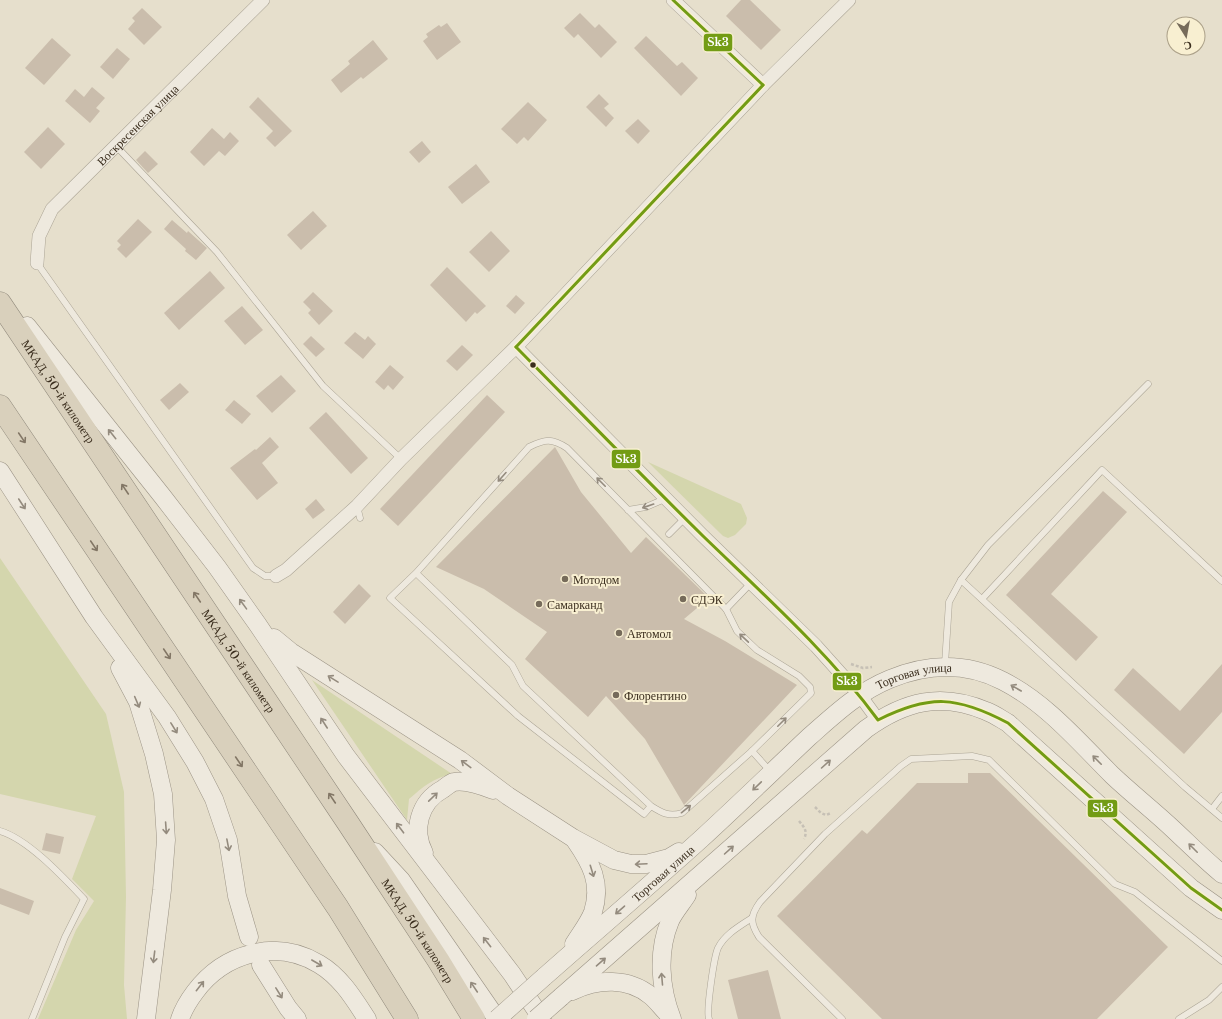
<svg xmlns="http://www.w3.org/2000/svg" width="1222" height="1019" viewBox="0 0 1222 1019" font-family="'Libre Baskerville',serif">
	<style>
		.green { fill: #d4d6ad }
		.building { fill: #cabdac }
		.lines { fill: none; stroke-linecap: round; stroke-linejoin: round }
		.lane-casing { stroke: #aba495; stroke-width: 7 }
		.street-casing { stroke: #aba495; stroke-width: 14 }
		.secondary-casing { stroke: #9b9385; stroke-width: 19 }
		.highway-casing { stroke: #90897c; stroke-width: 23 }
		.path { stroke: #c6c0b5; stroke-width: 2.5; stroke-dasharray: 3 2; stroke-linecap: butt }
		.lane { stroke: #eee9de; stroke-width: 6 }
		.street { stroke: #eee9de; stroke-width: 13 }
		.secondary { stroke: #eee9de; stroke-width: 18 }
		.highway { stroke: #d9d0bc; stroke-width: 22 }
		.secondary-bridge-casing { stroke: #9b9385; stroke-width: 19; stroke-linecap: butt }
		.secondary-bridge { stroke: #eee9de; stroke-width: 18 }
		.bus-1-casing { stroke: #f8efd1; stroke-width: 6 }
		.bus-1 { stroke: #739c14; stroke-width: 3 }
		.oneway { stroke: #948b7e }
		.oneway2 { stroke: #827665 }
		.bus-dot { fill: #3a2d1d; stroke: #f8efd1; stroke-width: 1.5 }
		.poi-dot { fill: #766b5a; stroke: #f8efd1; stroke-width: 1.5 }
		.labels { text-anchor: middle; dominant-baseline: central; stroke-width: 4; stroke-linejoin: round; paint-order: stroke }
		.street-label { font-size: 12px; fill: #3a2d1d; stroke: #f8efd1 }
		.poi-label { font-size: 12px; fill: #3a2d1d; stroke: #f8efd1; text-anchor: start }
		.line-badge { stroke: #f8efd1; stroke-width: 1.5 }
		.badge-label { font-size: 11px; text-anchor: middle; font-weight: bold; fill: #fff }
	</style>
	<rect width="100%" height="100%" fill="#e6dfcc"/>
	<g class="green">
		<polygon points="648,462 741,504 747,518 746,524 735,535 728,538 723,536"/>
		<polygon points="0,558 106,714 124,792 126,897 124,985 127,1019 38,1019 76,930 94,901 72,879 96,816 0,794"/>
		<path d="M312,680l140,94c-19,4 -29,13 -43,25l-2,21z"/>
	</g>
	<g class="building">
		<polygon points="741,0 750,0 781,30 761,50 726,16"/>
		<polygon points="142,8 162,27 144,45 128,29 135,21 132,18"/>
		<polygon points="580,13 595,28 599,24 617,42 601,58 578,34 574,38 564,28"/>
		<polygon points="447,23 461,42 437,60 423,41 428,37 426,34 439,25 441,27"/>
		<polygon points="646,36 677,66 682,62 698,78 681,96 634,48"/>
		<polygon points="52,38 71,55 44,85 25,68"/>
		<polygon points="373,40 388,59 363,79 361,77 341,93 331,80 350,64 348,61"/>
		<polygon points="117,48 130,59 113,79 100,67"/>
		<polygon points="92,87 105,98 96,108 100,111 90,123 65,101 75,89 84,97"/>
		<polygon points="599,94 609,104 604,108 614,118 606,127 586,107"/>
		<polygon points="258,97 292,131 275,147 266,138 273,131 249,107"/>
		<polygon points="528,102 547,120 528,141 524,137 517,144 501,129"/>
		<polygon points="638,119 650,131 638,144 625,131"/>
		<polygon points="48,127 65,144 41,169 24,152"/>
		<polygon points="212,128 224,139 230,132 239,141 225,156 219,151 204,166 190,152"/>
		<polygon points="422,141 431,152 419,163 409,152"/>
		<polygon points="145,151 158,164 148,173 136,160"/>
		<polygon points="476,164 490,182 462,204 448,187"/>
		<polygon points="313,211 327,226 301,250 287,235"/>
		<polygon points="138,219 152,232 126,258 117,249 121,245 117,241"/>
		<polygon points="172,220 187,233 188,231 207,248 196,260 185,251 186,249 164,229"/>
		<polygon points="491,231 510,251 489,272 469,252"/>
		<polygon points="447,267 486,306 477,314 475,312 466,322 430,285"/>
		<polygon points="210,271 225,288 179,330 164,313"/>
		<polygon points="313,292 333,311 319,325 308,313 311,310 303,302"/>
		<polygon points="516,295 525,303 515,314 506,306"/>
		<polygon points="242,306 263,330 245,345 224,321"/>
		<polygon points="355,332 365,340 368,336 376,344 363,359 344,343"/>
		<polygon points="311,336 325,349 316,357 303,344"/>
		<polygon points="462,345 473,355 457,371 446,361"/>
		<polygon points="390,365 404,377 393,390 388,385 384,390 375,382"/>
		<polygon points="281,375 296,391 272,413 256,396"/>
		<polygon points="180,383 189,392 169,410 160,400"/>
		<polygon points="487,395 505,412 398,526 380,509"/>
		<polygon points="234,400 251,414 242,424 225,410"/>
		<polygon points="326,412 368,458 351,474 309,428"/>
		<polygon points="270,437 279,447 262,463 278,483 257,500 230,468 255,449 256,450"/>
		<polygon points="555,447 581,492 631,553 646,537 709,598 684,619 725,641 797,685 684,805 645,739 606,696 588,717 525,659 547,632 484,589 436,567"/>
		<polygon points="1103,491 1127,512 1051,594 1098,637 1076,661 1006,595"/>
		<polygon points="316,499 325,510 313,519 305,509"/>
		<polygon points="359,584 371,596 345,624 333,612"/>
		<polygon points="1222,664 1222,712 1184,754 1114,690 1133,668 1180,711"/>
		<polygon points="968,773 990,773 1168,947 1097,1019 882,1019 777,916 862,830 867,834 917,783 968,783"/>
		<polygon points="46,833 64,837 60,854 42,850"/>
		<polygon points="0,888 34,901 29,915 0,904"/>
		<polygon points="768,970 781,1019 738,1019 728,980"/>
	</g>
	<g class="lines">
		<defs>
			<g id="lane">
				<polyline points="116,146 217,252 323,386 401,459"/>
				<polyline points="37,263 253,568 265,576 276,576"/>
				<polyline points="357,506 360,518"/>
				<polyline points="628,510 646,507 667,498"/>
				<polyline points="669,534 686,517"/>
				<path d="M416,573l96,92 11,21 128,120 -7,8 -126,-98 -128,-118 26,-25 113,-126c16,-8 23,-9 38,1l159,161 11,22 20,19 42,26 11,11 1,6 -59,58 -70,62c-13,4 -20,0 -31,-7"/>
				<polyline points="961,580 1185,787 1222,818"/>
				<polyline points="982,599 1102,470 1222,581"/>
				<polyline points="726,609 751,583"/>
				<polyline points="945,664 949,602 961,580 988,545 1148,384"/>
				<polyline points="752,751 770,771"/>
				<polyline points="1212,809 1222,796"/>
				<path d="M0,831c28,8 63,46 84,68l-19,38 -33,82"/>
				<path d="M709,1019c-3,-8 5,-62 9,-71 7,-14 22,-22 34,-30"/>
				<path d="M842,1019l-83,-82c-9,-14 -9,-21 1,-35l65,-68 76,-68 10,-7 61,-3 17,4 126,124 20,8 87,69"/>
				<polyline points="1179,1019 1209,1000 1222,987"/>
			</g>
			<g id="street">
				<polyline points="673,0 763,85"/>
				<path id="s1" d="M37,263l2,-27 13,-27 211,-209"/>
				<polyline points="516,347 702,535 816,646 859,694 878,720"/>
				<polyline points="276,576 286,570 357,506 401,459 516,347 763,85 849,0"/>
			</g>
			<g id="secondary">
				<polyline points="27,326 163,497 217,567 258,625 346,756 512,974 542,1019"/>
				<polyline points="0,471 94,617 167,717 195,762 214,799 228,840 237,896 249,937"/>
				<polyline points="274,638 291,652 460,760 508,796 573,838 614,860 631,864 646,864 669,858 679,852"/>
				<polyline points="120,668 138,702 154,754 163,794 166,840 162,890 146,1019"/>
				<polyline points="375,852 401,880 497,1019"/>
				<path d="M424,853c-12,-23 -5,-51 19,-64 3,-2 7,-6 11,-7 11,-2 29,4 39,8"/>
				<path d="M574,944c6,-10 15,-21 19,-32 9,-29 -2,-49 -18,-72"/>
				<polyline points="261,965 288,1008 297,1019"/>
				<path id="s2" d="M544,977c52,-46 105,-91 157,-138 37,-34 72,-68 108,-102 25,-22 49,-45 81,-58 39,-16 76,-17 113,2 43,22 75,60 109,94 20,19 42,36 62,55 16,15 31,30 48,44"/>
				<path d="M572,991c26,-12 56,-14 79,5 6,5 11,12 17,18"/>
				<path d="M561,997l305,-268c39,-28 75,-37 120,-18 8,3 15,8 22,12l183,165 31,22"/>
				<path d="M180,1019c3,-9 9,-19 15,-27 29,-39 81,-54 124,-28 22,13 35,35 48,55"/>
				<path d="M672,1019c-12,-31 -15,-67 -2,-98 4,-9 12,-18 17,-26"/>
			</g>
			<g id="highway">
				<path id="s3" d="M0,303l348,520 90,137 36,59"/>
				<polyline points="0,406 338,908 407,1019"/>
			</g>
		</defs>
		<use href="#lane" class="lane-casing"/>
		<use href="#street" class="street-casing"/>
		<use href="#secondary" class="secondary-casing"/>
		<use href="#highway" class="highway-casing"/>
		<g class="path">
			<polyline points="851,664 863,668 872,667"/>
			<polyline points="815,807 821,813 826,815 831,813"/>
			<path d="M799,821c5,6 9,10 5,18"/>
		</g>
		<use href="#lane" class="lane"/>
		<use href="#street" class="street"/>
		<use href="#secondary" class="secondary"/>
		<use href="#highway" class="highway"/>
		<defs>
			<g id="secondary-bridge">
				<polyline points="497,1019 544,977"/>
				<polyline points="536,1019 561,997"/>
			</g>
		</defs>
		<use href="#secondary-bridge" class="secondary-bridge-casing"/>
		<use href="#secondary-bridge" class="secondary-bridge"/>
		<defs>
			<g id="bus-1">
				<polyline points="673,0 763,85"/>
				<path d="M516,347c62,63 124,127 187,189 61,59 125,116 175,184 52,-26 79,-24 130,3l183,165 31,22"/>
				<polyline points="516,347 763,85"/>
			</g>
		</defs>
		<use href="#bus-1" class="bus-1-casing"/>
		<use href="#bus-1" class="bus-1"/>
	</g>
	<defs><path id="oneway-shaft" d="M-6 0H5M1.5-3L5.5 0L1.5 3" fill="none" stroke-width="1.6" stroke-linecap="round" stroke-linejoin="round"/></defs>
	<g class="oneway">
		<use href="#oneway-shaft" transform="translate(112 434) rotate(-129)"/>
		<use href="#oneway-shaft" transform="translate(502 477) rotate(132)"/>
		<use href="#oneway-shaft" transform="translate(601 482) rotate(-135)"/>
		<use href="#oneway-shaft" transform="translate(22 504) rotate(57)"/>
		<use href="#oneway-shaft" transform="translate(648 506) rotate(161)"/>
		<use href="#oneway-shaft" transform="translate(243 604) rotate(-126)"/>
		<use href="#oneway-shaft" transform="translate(744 638) rotate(-137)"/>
		<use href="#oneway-shaft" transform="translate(333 679) rotate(-148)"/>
		<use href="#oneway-shaft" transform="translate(1016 688) rotate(-150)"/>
		<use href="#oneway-shaft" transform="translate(137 702) rotate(67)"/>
		<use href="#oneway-shaft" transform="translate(782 722) rotate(-45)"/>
		<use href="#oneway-shaft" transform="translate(324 723) rotate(-123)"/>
		<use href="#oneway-shaft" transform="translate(174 728) rotate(58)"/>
		<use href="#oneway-shaft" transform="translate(1097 760) rotate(-135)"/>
		<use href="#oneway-shaft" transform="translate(466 764) rotate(-143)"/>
		<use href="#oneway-shaft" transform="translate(826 764) rotate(-42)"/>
		<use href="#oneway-shaft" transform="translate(757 786) rotate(136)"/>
		<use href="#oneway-shaft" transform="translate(433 797) rotate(-44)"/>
		<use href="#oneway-shaft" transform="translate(686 809) rotate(-39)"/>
		<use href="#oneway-shaft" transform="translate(166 828) rotate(86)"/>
		<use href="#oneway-shaft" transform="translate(400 828) rotate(-127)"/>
		<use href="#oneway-shaft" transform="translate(228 845) rotate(79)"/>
		<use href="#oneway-shaft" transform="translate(1193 848) rotate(-135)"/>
		<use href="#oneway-shaft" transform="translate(729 850) rotate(-42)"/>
		<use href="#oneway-shaft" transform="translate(641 864) rotate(177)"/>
		<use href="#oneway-shaft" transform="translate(592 871) rotate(73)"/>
		<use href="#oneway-shaft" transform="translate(620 910) rotate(139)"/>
		<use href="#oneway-shaft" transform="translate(487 942) rotate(-128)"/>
		<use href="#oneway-shaft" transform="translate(154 957) rotate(97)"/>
		<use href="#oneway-shaft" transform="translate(601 962) rotate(-41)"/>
		<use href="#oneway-shaft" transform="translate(317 963) rotate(30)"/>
		<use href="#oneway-shaft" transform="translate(662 979) rotate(-95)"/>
		<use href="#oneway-shaft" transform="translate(200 986) rotate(-52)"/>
		<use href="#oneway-shaft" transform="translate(474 987) rotate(-124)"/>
		<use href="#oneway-shaft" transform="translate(279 993) rotate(58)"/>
	</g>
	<g class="oneway2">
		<use href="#oneway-shaft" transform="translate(22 438) rotate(56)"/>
		<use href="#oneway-shaft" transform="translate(125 489) rotate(-124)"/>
		<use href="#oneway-shaft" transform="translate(94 546) rotate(56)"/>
		<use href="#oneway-shaft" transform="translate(197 597) rotate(-124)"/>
		<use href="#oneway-shaft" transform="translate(167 654) rotate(56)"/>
		<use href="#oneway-shaft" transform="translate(239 762) rotate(56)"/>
		<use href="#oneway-shaft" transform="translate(332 798) rotate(-124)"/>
	</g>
	<circle class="bus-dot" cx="533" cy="365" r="3.5"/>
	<g class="poi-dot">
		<circle cx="565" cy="579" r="4"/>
		<circle cx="683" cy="599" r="4"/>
		<circle cx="539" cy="604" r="4"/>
		<circle cx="619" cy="633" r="4"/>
		<circle cx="616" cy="695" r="4"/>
	</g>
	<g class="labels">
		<g class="street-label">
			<text stroke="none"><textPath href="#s1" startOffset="177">Воскресенская улица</textPath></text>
			<text stroke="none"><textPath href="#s3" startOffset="106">МКАД, 50-й километр</textPath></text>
			<text stroke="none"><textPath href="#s3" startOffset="430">МКАД, 50-й километр</textPath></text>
			<text stroke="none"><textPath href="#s2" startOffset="482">Торговая улица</textPath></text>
			<text stroke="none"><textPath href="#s2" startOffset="158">Торговая улица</textPath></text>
			<text stroke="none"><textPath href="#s3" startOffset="754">МКАД, 50-й километр</textPath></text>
		</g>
		<g class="poi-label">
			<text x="573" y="579">Мотодом</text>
			<text x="691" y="599">СДЭК</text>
			<text x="547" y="604">Самарканд</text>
			<text x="627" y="633">Автомол</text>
			<text x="624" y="695">Флорентино</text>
		</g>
	</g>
	<g class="line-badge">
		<rect x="703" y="33" width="30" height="19" rx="4" fill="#739c14"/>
		<rect x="611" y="449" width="30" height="20" rx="4" fill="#739c14"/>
		<rect x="832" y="672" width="30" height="19" rx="4" fill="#739c14"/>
		<rect x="1087" y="799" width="31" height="19" rx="4" fill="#739c14"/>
	</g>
	<g class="badge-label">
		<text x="718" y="46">Sk3</text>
		<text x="626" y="463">Sk3</text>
		<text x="847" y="685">Sk3</text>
		<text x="1103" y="812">Sk3</text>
	</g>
	<g transform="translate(1186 36) rotate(169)"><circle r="19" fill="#f8efd1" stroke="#aca189"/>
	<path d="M0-3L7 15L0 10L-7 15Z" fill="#766b5a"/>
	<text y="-6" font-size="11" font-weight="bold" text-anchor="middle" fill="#3a2d1d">С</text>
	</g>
</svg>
